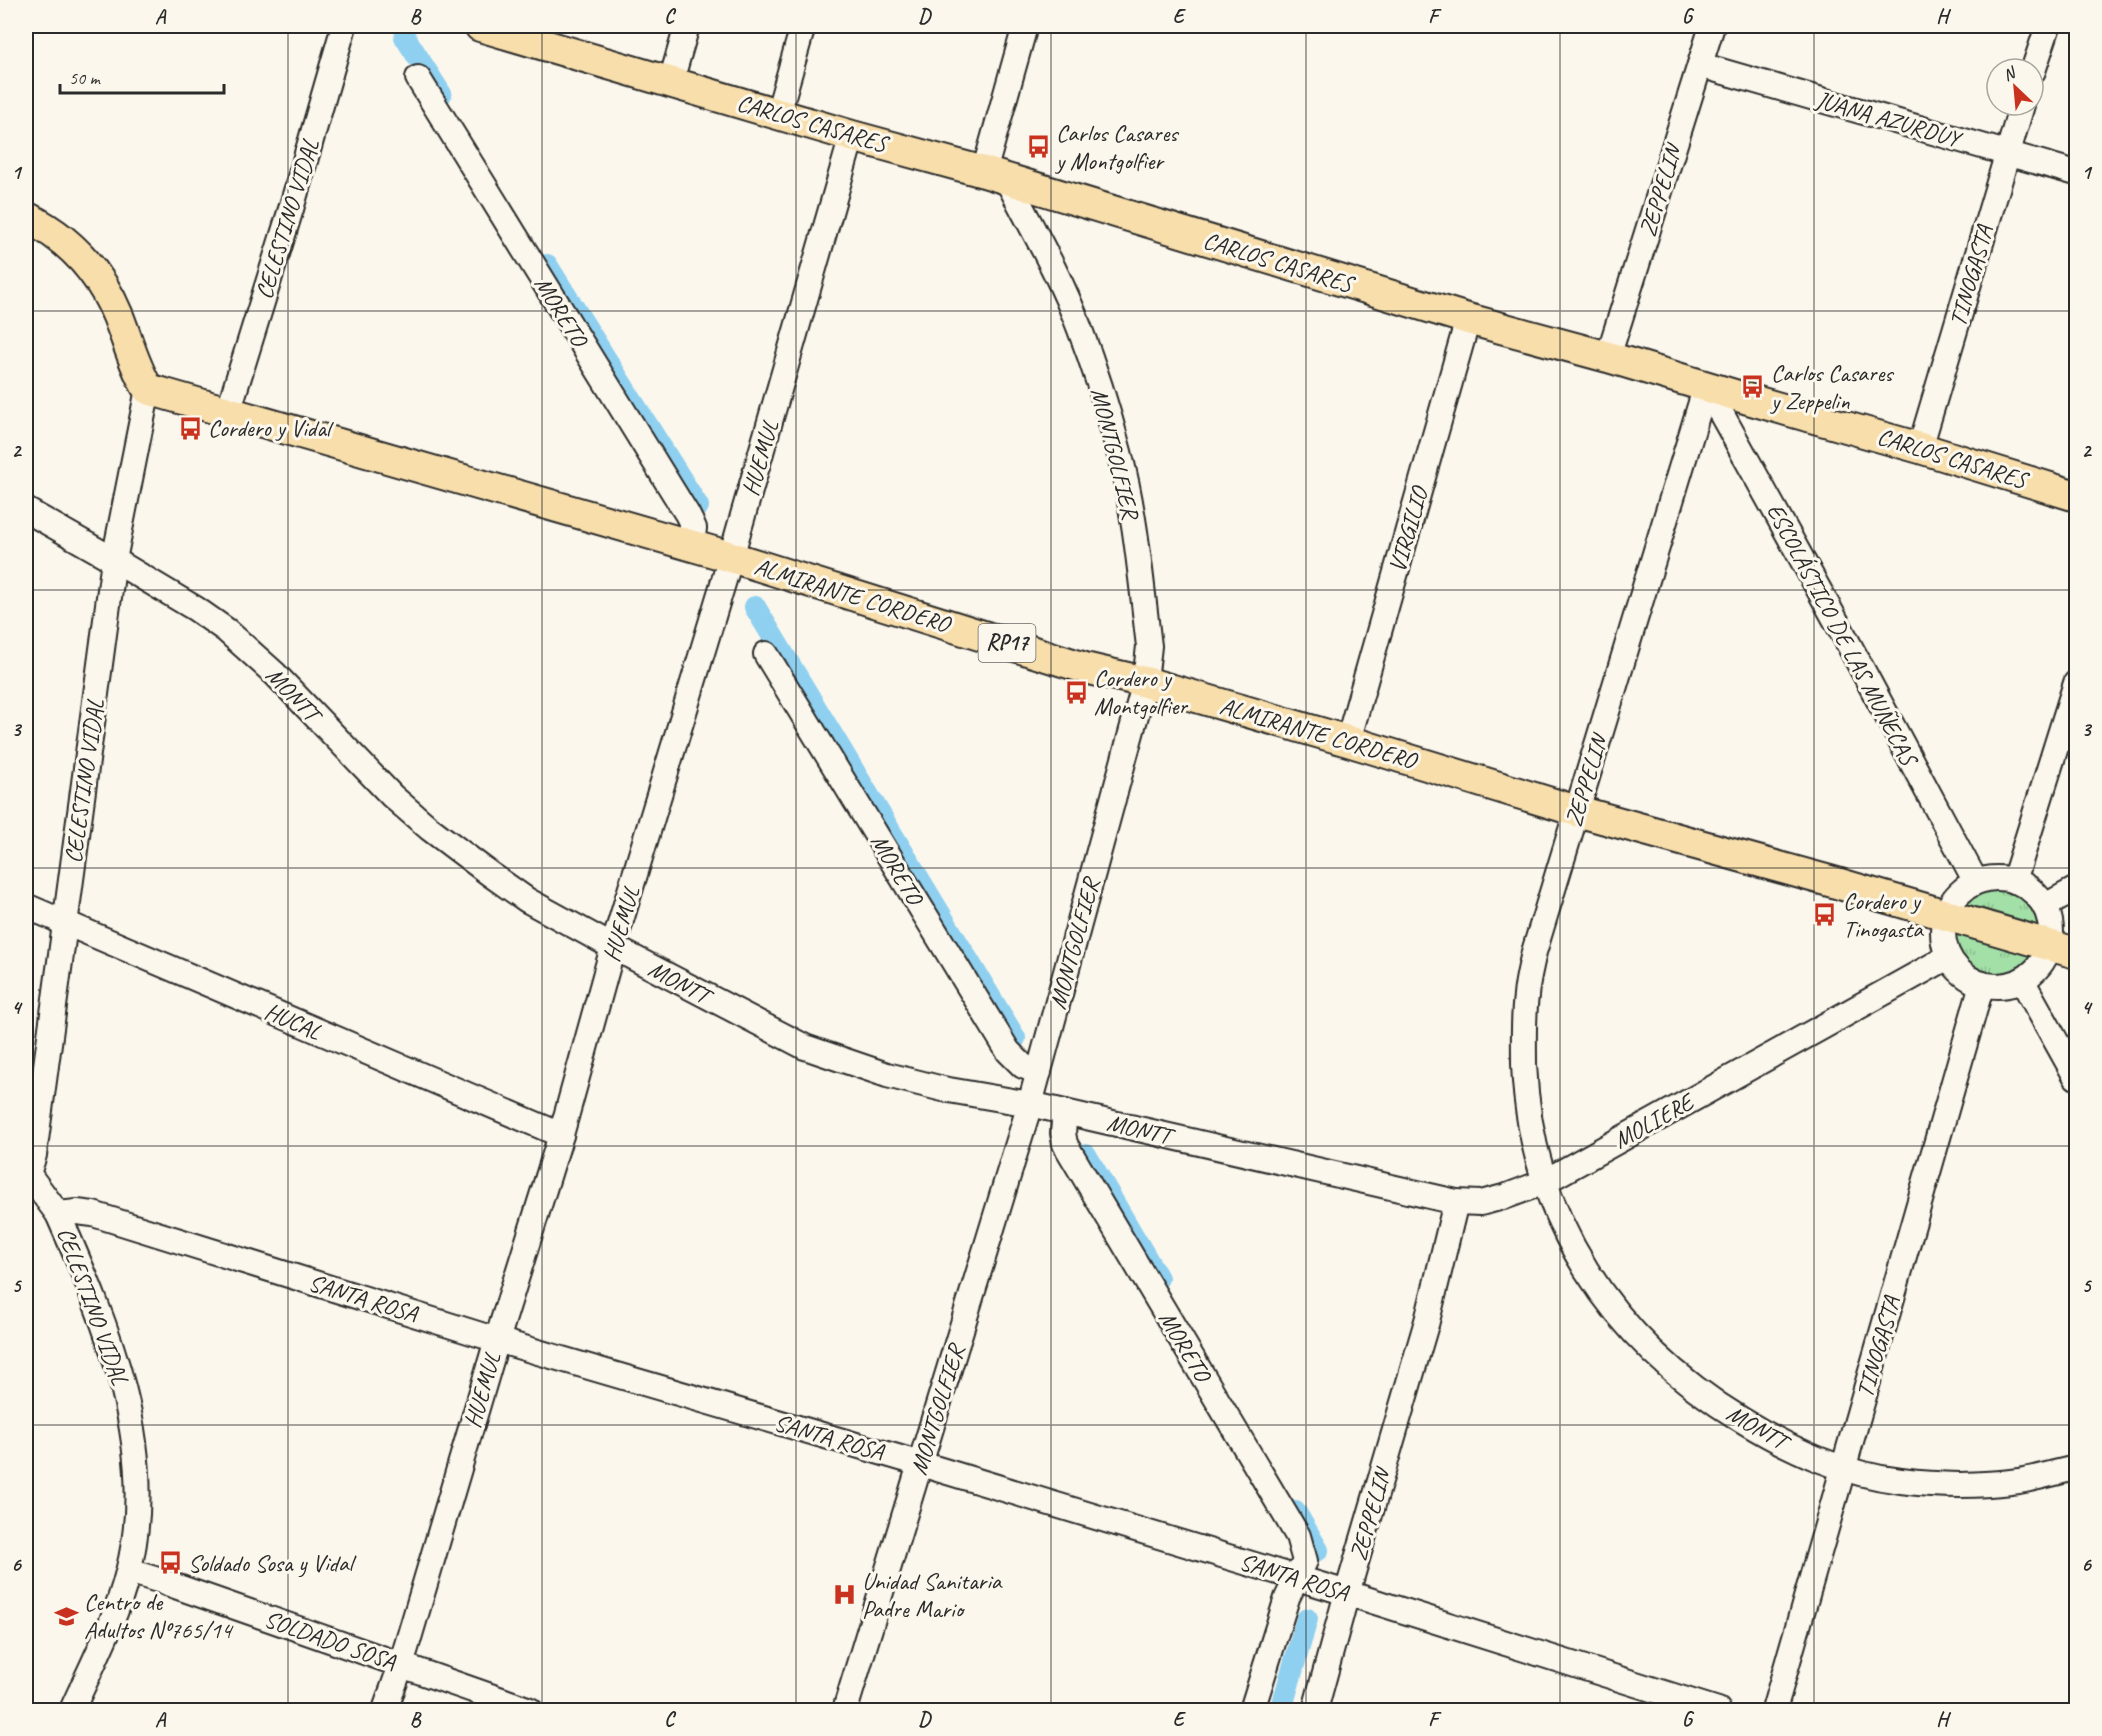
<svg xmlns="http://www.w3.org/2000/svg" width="2102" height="1736" viewBox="0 0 2102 1736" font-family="Caveat,sans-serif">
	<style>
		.park { fill: url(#park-tufts); stroke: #678669; stroke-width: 1.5 }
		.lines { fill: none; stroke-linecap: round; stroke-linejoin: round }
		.canal { stroke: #8fd0f0; stroke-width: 22 }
		.minor-casing { stroke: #2b2b2b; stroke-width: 28 }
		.major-casing { stroke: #2b2b2b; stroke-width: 34 }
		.minor { stroke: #fbf7ec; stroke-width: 24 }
		.major { stroke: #f8deab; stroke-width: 30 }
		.grid { fill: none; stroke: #2b2b2b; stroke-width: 1.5; stroke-opacity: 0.55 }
		.labels { text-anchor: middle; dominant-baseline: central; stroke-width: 6; stroke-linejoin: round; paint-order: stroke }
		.shield { fill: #fbf7ec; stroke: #696865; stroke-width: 1.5 }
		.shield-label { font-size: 22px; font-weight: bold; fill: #2b2b2b }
		.street-label { font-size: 24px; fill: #2b2b2b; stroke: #fbf7ec }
		.poi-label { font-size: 24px; fill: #2b2b2b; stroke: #fbf7ec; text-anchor: start }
		.neatline { fill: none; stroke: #2b2b2b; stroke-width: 2 }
		.grid-label { font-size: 20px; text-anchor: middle; font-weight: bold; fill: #2b2b2b }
	</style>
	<defs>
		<pattern id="park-tufts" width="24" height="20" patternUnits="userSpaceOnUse" patternTransform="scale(1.5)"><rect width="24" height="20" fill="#a3e0a7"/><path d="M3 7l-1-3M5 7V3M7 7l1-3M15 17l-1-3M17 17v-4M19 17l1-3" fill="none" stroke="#8cc090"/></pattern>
	</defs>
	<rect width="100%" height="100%" fill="#fbf7ec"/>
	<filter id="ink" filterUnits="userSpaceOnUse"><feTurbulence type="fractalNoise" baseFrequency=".0167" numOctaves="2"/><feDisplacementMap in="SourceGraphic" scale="12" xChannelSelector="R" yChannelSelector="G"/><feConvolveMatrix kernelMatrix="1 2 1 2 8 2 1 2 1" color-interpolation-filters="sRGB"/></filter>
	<g filter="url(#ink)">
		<g class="park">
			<path d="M2005,883c30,9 40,25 39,56l-89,-27c13,-22 25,-28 50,-29z"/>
			<path d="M1952,923l89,26c-30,50 -92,33 -89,-26z"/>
		</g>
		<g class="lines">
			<g class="canal">
				<polyline points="405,37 441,94"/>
				<polyline points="547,265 698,506"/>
				<polyline points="755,607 1015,1038"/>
				<polyline points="1086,1155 1158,1278"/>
				<polyline points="1295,1511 1318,1550"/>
				<polyline points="1281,1710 1307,1619"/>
			</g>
			<defs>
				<g id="minor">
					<polyline points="1700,65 2076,173"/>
					<polyline points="2033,71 2048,26"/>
					<polyline points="418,78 687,514 694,528 692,546"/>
					<polyline points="671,81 687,26"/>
					<polyline points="778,114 803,26"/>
					<polyline points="984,172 1025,26"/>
					<polyline points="1608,357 1712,26"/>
					<path d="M1706,386l-172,566c-3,15 -7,29 -8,44 -3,22 -2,46 -2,68 6,154 88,277 218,356 49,30 101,54 159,61 38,5 80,5 118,0 19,-3 38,-9 57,-13"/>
					<polyline points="1706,386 1840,628 1976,882"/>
					<polyline points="228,412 291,209 344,26"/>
					<polyline points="1920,448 2022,105"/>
					<polyline points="26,510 114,560 196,609 226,630 275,674 392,796 429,828 490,874 527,900 613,947 805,1047 887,1075 943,1089 1030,1104 1456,1202"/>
					<polyline points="766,654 1008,1051 1023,1066 1039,1072"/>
					<polyline points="1348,741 1468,319"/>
					<circle cx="1997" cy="932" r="54"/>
					<polyline points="2014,881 2076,683"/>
					<polyline points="26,906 561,1135"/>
					<polyline points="2045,906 2076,889"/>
					<polyline points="2022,980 2076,1077"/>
					<polyline points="1065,1112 1063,1133 1065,1144 1298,1536 1305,1561 1287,1598 1252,1710"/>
					<polyline points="26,1171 58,1214 77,1212 93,1214 497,1340 921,1464 1347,1593 1718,1710"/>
					<polyline points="26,1180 34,1155 114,560 148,389"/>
					<path d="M58,1214c49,111 102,235 70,358 -12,48 -36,93 -56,138"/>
					<polyline points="129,1571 161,1581 530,1710"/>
					<polyline points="385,1710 401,1665 497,1340 561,1135 613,947 731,557 852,136"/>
					<path d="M845,1710l185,-606 115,-422 4,-36c-8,-64 -13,-131 -30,-194 -11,-42 -24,-84 -40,-125 -19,-51 -47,-99 -72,-147"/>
					<polyline points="1315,1710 1347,1593 1427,1321 1456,1202 1481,1203 1507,1196 1544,1182 1948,957"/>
					<polyline points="1774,1710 1982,984"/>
				</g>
				<g id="major">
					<polyline points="480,26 852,136 984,172 1468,319 1608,357 1748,399 1920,448 2076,496"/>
					<path d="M26,217c43,21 74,55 92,99 10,25 16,50 30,73l583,168 354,111 60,14 203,59 229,70 256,71 243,71"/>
				</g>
			</defs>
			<use href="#minor" class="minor-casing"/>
			<use href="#major" class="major-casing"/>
			<use href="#minor" class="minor"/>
			<use href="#major" class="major"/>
		</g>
	</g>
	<path class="grid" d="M288,26v1684M542,26v1684M796,26v1684M1051,26v1684M1306,26v1684M1560,26v1684M1814,26v1684M26,311h2050M26,590h2050M26,868h2050M26,1146h2050M26,1425h2050"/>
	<defs>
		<symbol id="bus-bare" viewBox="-9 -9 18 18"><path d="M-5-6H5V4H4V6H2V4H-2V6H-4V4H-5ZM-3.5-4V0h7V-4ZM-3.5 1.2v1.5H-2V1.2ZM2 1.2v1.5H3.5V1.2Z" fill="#c8321e" stroke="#fbf7ec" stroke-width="2.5" paint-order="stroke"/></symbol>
		<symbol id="hospital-bare" viewBox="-9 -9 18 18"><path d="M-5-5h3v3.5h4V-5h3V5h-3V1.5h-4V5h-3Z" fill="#c8321e" stroke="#fbf7ec" stroke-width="2.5" paint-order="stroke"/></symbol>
		<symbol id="school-bare" viewBox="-9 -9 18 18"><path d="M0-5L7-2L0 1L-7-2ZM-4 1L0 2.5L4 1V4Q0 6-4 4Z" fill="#c8321e" stroke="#fbf7ec" stroke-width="2.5" paint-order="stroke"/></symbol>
	</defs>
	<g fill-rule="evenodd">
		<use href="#bus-bare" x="1022" y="130" width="33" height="33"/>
		<use href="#bus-bare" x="1736" y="370" width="33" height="33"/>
		<use href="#bus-bare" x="174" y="412" width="33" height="33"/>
		<use href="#bus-bare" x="1060" y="676" width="33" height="33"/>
		<use href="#bus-bare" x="1808" y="898" width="33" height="33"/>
		<use href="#bus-bare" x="154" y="1546" width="33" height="33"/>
		<use href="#hospital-bare" x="828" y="1578" width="33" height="33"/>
		<use href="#school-bare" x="50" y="1600" width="33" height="33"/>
	</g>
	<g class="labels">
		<rect class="shield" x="978.5" y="624" width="57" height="38" rx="4.5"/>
		<g class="shield-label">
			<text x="1007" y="643">RP17</text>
		</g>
		<g class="street-label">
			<text transform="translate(1888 119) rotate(16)">JUANA AZURDUY</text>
			<text transform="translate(812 123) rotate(16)">CARLOS CASARES</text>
			<text transform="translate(1660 191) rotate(-73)">ZEPPELIN</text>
			<text transform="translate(287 219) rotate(-73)">CELESTINO VIDAL</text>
			<text transform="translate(1278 262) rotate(17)">CARLOS CASARES</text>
			<text transform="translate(1971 276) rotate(-74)">TINOGASTA</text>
			<text transform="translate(561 311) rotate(58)">MORETO</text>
			<text transform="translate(1115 453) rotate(76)">MONTGOLFIER</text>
			<text transform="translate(760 458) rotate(-74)">HUEMUL</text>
			<text transform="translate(1952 458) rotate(17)">CARLOS CASARES</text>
			<text transform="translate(1408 530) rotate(-74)">VIRGILIO</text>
			<text transform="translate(852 595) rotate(17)">ALMIRANTE CORDERO</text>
			<text transform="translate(1842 634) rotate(62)">ESCOLÁSTICO DE LAS MUÑECAS</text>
			<text transform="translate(293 694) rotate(46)">MONTT</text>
			<text transform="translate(1318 733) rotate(16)">ALMIRANTE CORDERO</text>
			<text transform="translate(84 781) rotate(-82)">CELESTINO VIDAL</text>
			<text transform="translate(1586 781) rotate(-73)">ZEPPELIN</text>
			<text transform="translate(897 869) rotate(59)">MORETO</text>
			<text transform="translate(621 924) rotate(-74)">HUEMUL</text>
			<text transform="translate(1074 944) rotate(-75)">MONTGOLFIER</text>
			<text transform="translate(679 982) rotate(28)">MONTT</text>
			<text transform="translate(293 1021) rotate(23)">HUCAL</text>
			<text transform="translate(1653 1121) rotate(-29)">MOLIERE</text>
			<text transform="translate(1139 1129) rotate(13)">MONTT</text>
			<text transform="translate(363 1298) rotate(17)">SANTA ROSA</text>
			<text transform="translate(93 1306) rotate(70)">CELESTINO VIDAL</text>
			<text transform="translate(1185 1346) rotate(59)">MORETO</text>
			<text transform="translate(1878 1347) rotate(-74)">TINOGASTA</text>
			<text transform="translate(482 1390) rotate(-74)">HUEMUL</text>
			<text transform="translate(937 1410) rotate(-73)">MONTGOLFIER</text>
			<text transform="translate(1757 1427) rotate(30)">MONTT</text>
			<text transform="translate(829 1437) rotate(16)">SANTA ROSA</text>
			<text transform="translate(1370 1515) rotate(-74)">ZEPPELIN</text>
			<text transform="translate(1294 1577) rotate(17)">SANTA ROSA</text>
			<text transform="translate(330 1640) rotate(19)">SOLDADO SOSA</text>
		</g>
		<g class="poi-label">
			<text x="1056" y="133">Carlos Casares<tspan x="1056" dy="28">y Montgolfier</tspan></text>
			<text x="1771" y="373">Carlos Casares<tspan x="1771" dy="28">y Zeppelin</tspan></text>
			<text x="208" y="428">Cordero y Vidal</text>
			<text x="1094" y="678">Cordero y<tspan x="1094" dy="28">Montgolfier</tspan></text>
			<text x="1843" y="901">Cordero y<tspan x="1843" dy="28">Tinogasta</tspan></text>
			<text x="188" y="1563">Soldado Sosa y Vidal</text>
			<text x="862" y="1581">Unidad Sanitaria<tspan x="862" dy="28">Padre Mario</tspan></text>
			<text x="84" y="1602">Centro de<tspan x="84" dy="28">Adultos Nº765/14</tspan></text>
		</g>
	</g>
	<rect width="2102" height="1736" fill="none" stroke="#fbf7ec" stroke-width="66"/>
	<g transform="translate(2015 87) rotate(334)"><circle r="28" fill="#fbf7ec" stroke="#a8a59f" stroke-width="1.5"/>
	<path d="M0-4.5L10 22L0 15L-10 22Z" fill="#c8321e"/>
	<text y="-9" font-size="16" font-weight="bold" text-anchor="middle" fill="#2b2b2b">N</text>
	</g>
	<path d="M60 84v9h164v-9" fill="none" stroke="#2b2b2b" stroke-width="3"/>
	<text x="69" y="84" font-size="18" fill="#2b2b2b" stroke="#fbf7ec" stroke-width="4.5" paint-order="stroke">50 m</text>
	<rect x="33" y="33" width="2036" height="1670" class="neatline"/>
	<g class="grid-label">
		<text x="160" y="23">A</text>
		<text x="415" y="23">B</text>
		<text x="669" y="23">C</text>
		<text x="924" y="23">D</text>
		<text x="1178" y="23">E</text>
		<text x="1433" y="23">F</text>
		<text x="1687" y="23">G</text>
		<text x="1942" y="23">H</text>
		<text x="16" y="179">1</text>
		<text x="2086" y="179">1</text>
		<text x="16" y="457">2</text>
		<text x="2086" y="457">2</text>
		<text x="16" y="736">3</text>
		<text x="2086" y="736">3</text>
		<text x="16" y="1014">4</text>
		<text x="2086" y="1014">4</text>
		<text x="16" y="1292">5</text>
		<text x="2086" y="1292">5</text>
		<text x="16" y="1571">6</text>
		<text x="2086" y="1571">6</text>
		<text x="160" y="1726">A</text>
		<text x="415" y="1726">B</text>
		<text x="669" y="1726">C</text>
		<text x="924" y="1726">D</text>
		<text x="1178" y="1726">E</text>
		<text x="1433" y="1726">F</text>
		<text x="1687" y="1726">G</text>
		<text x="1942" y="1726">H</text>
	</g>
</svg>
